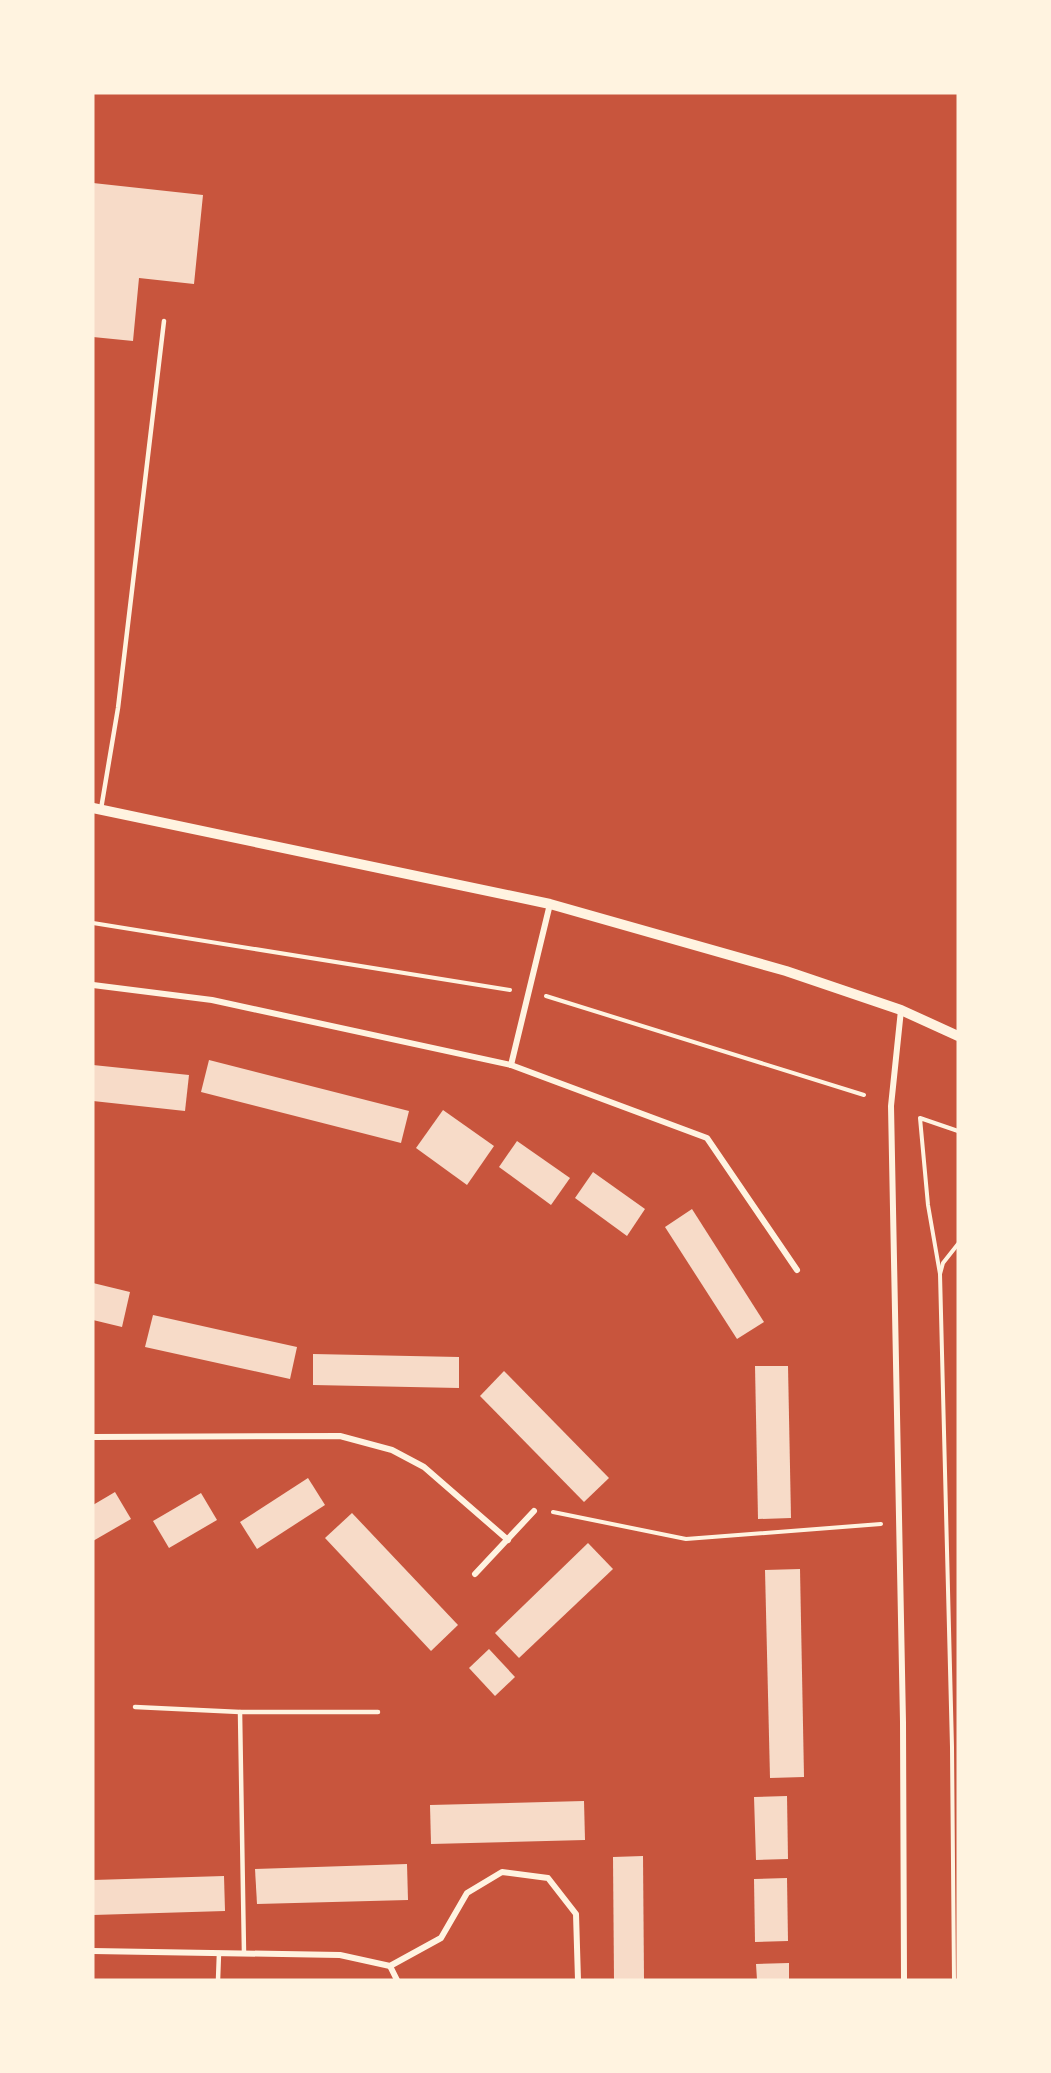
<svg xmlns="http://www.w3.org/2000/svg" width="1051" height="2073" viewBox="0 0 1051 2073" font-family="Overpass,sans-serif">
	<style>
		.building { fill: #f7dbc8 }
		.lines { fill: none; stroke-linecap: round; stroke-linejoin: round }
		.path { stroke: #fff3e0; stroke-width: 4 }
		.service { stroke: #fff3e0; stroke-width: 4.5 }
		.minor { stroke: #fff3e0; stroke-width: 6 }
		.tertiary { stroke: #fff3e0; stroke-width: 10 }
	</style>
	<rect width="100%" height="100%" fill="#c8553d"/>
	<g class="building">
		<polygon points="93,183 203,195 194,284 139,278 133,341 93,337"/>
		<polygon points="209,1060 409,1111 401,1143 201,1092"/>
		<polygon points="93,1065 189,1075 185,1111 93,1101"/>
		<polygon points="443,1110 494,1146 467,1185 416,1148"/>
		<polygon points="517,1141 570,1178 551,1205 499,1167"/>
		<polygon points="593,1172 645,1209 627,1236 575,1198"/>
		<polygon points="692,1209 764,1322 737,1339 665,1227"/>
		<polygon points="93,1283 130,1292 122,1327 93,1320"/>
		<polygon points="153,1315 297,1347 290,1379 145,1347"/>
		<polygon points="313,1354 459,1357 459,1388 313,1385"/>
		<polygon points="755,1366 788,1366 791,1518 758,1519"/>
		<polygon points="504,1371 609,1478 584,1502 480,1396"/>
		<polygon points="308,1478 325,1505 257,1549 240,1522"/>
		<polygon points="115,1492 131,1519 93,1541 93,1505"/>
		<polygon points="201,1493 217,1520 169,1548 153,1521"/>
		<polygon points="352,1513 458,1625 431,1651 325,1538"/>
		<polygon points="588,1543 613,1569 519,1658 495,1633"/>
		<polygon points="800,1569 804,1777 770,1778 765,1570"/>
		<polygon points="489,1649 515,1677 495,1696 469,1668"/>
		<polygon points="787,1796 788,1859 756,1860 754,1797"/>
		<polygon points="584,1801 585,1840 431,1844 430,1805"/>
		<polygon points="643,1856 644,1980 614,1980 613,1857"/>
		<polygon points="407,1864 408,1900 257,1904 255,1869"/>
		<polygon points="224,1876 225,1911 93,1915 93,1880"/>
		<polygon points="787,1878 788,1941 755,1942 754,1879"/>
		<polygon points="789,1963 789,1980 757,1980 756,1964"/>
	</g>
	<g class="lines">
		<g class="path">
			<polyline points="93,923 510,990"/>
			<polyline points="546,996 864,1095"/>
			<polyline points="940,1274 928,1205 920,1118 958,1131"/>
			<polyline points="553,1512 686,1539 881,1524"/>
			<polyline points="954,1980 952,1747 940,1274 943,1263 958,1244"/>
		</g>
		<g class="service">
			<polyline points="101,809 118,708 164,321"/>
			<polyline points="135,1707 240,1712 378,1712"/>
			<polyline points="240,1712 244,1953"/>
			<polyline points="218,1980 219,1953"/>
		</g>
		<g class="minor">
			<polyline points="93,985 212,1000 511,1065 707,1138 797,1270"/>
			<polyline points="901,1010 891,1106 903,1722 904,1980"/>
			<polyline points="511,1065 550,904"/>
			<polyline points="93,1437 340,1436 392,1450 424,1467 508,1540"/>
			<polyline points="475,1574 534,1511"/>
			<polyline points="93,1951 340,1955 390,1966 441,1938 467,1893 502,1872 548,1878 576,1914 578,1980"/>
			<polyline points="390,1966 397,1980"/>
		</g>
		<polyline class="tertiary" points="93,808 550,904 786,971 901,1010 958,1036"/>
	</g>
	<rect width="1051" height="2073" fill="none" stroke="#fff3e0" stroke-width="189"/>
</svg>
